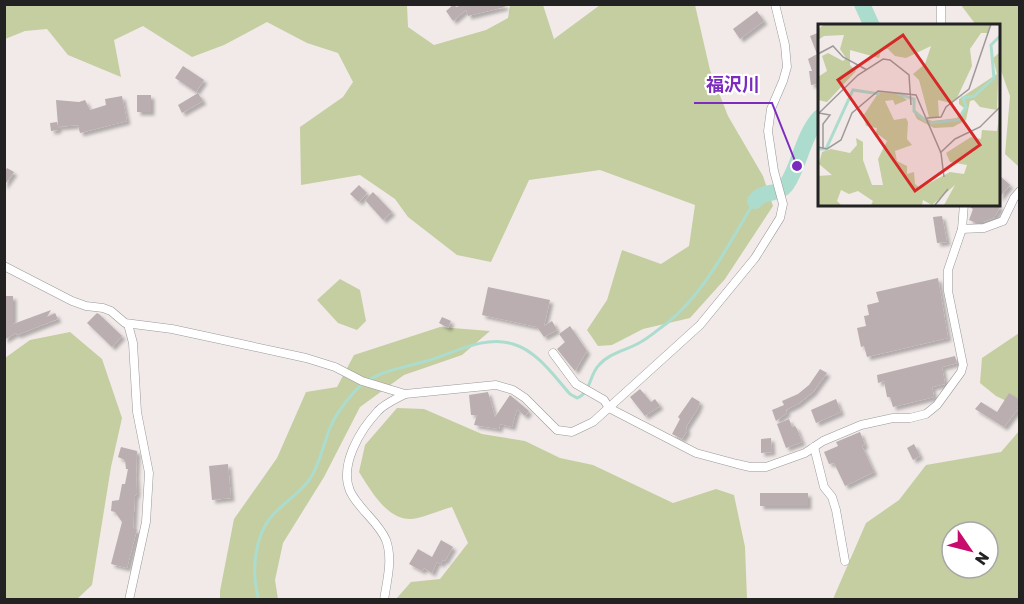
<svg xmlns="http://www.w3.org/2000/svg" width="1024" height="604" viewBox="0 0 1024 604" font-family="Rubik,'Noto Sans JP',sans-serif">
	<style>
		.forest { fill: #c5cea0; fill-rule: evenodd }
		.lines { fill: none; stroke-linecap: round; stroke-linejoin: round }
		.stream { stroke: #acdcce; stroke-width: 3 }
		.river { stroke: #acdcce; stroke-width: 16 }
		.building { fill: #bbaeb0; filter: url(#shadow) }
		.minor-casing { stroke: #999; stroke-width: 9 }
		.minor { stroke: #fff; stroke-width: 8 }
		.inset-river { fill: none; stroke: #acdcce; stroke-width: 3 }
		.inset-road { fill: none; stroke: #9e9a99; stroke-width: 1.5 }
		.view { fill: #d62828; fill-opacity: 0.15; stroke: #d62828; stroke-width: 3 }
		.inset-edge { fill: none; stroke: #222; stroke-width: 3 }
		.leader { fill: none; stroke: #7b2cbf; stroke-width: 2 }
		.callout-dot { fill: #7b2cbf; stroke: #fff; stroke-width: 2 }
		.callout-label { font-size: 18px; text-anchor: middle; font-weight: bold; fill: #7b2cbf; stroke: #fff; stroke-width: 4.5; stroke-linejoin: round; paint-order: stroke }
	</style>
	<defs>
		<filter id="shadow"><feDropShadow dx="3.5" dy="3.5" stdDeviation="1.5" flood-color="#0004"/></filter>
	</defs>
	<rect width="100%" height="100%" fill="#f1eae9"/>
	<g class="forest">
		<polygon points="5,4 407,5 408,27 434,45 486,30 508,18 510,5 543,5 554,39 600,5 695,5 710,70 728,116 763,176 773,206 725,279 690,318 643,329 612,345 598,346 587,330 607,300 622,250 661,264 689,246 695,205 600,170 529,180 491,262 457,255 408,217 395,199 360,175 301,185 300,127 343,97 353,82 338,53 307,43 267,22 224,45 192,57 143,26 114,40 121,77 68,55 47,29 25,31 5,39"/>
		<polygon points="961,5 1019,5 1019,167 1005,154 1010,96 999,65 998,26 976,25"/>
		<polygon points="340,279 360,290 366,321 357,330 338,323 317,300"/>
		<polygon points="440,327 490,331 462,355 404,375 360,407 324,477 283,543 275,580 278,599 220,599 220,591 234,519 277,458 306,392 337,387 354,355"/>
		<polygon points="70,332 102,359 122,418 111,467 92,585 77,599 5,599 5,358 30,340"/>
		<polygon points="1019,333 1019,407 996,396 980,383 982,358"/>
		<path d="M397,408l27,1 58,25 43,7 35,17 33,7 80,38 43,-14 18,6 11,52 2,52h-351l15,-17 29,-3 28,-36 -16,-36c-12,3 -31,12 -42,12 -24,0 -40,-30 -51,-47l6,-27z"/>
		<path d="M1019,431v168h-186l33,-76 33,-23 27,-35 75,-13zM952,532h36v36h-36z"/>
	</g>
	<g class="lines">
		<path class="stream" d="M259,600c-8,-25 -5,-63 12,-83 12,-14 28,-23 39,-38 10,-15 13,-34 20,-51 5,-13 16,-27 25,-37 20,-21 49,-23 75,-31 26,-8 55,-25 83,-16 24,7 41,32 57,50l7,4c14,-5 12,-23 22,-33 10,-12 28,-15 40,-22 10,-5 18,-13 27,-19 40,-32 62,-80 89,-123"/>
		<g class="river">
			<polyline points="862,4 872,26"/>
			<path d="M755,201c9,-12 23,-4 32,-17 13,-20 16,-49 33,-67"/>
		</g>
	</g>
	<g class="building">
		<polygon points="454,4 456,7 465,4 504,4 505,7 468,16 466,10 453,21 446,11"/>
		<polygon points="757,11 764,21 740,39 733,29"/>
		<polygon points="820,32 820,90 819,91 817,84 811,85 809,71 812,71 808,59 817,54 810,36"/>
		<polygon points="183,66 204,80 196,92 175,78"/>
		<polygon points="198,93 203,101 182,113 178,105"/>
		<rect x="137" y="95" width="14" height="17"/>
		<polygon points="122,96 127,121 80,133 78,125 58,127 58,130 51,131 50,123 57,122 58,126 56,100 79,102 85,100 90,110 106,105 105,99"/>
		<polygon points="7,168 14,172 4,186 4,173"/>
		<polygon points="999,175 1010,185 999,198"/>
		<polygon points="359,185 367,193 359,202 350,194"/>
		<polygon points="373,192 392,212 383,220 365,200"/>
		<polygon points="970,204 997,204 1000,207 994,218 983,222 974,222 969,220 973,209 970,207"/>
		<polygon points="942,216 947,242 937,243 933,217"/>
		<polygon points="938,278 948,338 867,357 864,346 861,347 857,328 866,326 864,316 869,315 867,305 879,302 876,292"/>
		<polygon points="488,287 550,300 544,326 552,321 557,330 544,337 537,327 482,315"/>
		<polygon points="4,296 13,296 13,324 51,310 47,317 55,313 58,319 17,335 16,333 4,340"/>
		<polygon points="97,313 99,314 122,336 112,347 87,323"/>
		<polygon points="442,317 451,321 448,328 439,323"/>
		<polygon points="570,326 587,351 575,371 557,349 565,342 559,334"/>
		<polygon points="955,356 957,363 942,367 945,384 932,387 934,397 893,407 890,397 887,397 884,381 878,383 877,375"/>
		<polygon points="820,369 827,373 813,392 798,404 786,410 785,407 787,413 776,421 772,410 784,405 782,401 798,394 809,385"/>
		<polygon points="640,389 651,402 655,399 660,406 645,416 630,397"/>
		<polygon points="488,392 495,417 510,395 529,411 525,416 517,409 512,427 500,424 499,429 474,425 477,415 471,415 469,395"/>
		<polygon points="1009,393 1018,399 1017,401 1019,403 1017,407 1019,408 1004,427 975,409 981,402 997,412"/>
		<polygon points="692,397 700,402 697,410 686,427 687,431 682,439 672,434 680,419 678,417"/>
		<polygon points="836,399 841,412 816,423 811,410"/>
		<polygon points="789,419 792,427 795,426 797,429 802,442 786,448 777,424"/>
		<polygon points="860,432 865,445 862,446 874,472 845,486 834,463 829,464 824,452 838,446 836,442"/>
		<polygon points="771,438 772,452 761,453 761,439"/>
		<polygon points="914,444 920,456 913,460 907,448"/>
		<polygon points="121,447 137,451 136,475 137,493 135,496 133,529 137,529 127,568 111,564 122,522 115,512 111,511 112,501 119,500 122,484 125,484 128,469 126,469 125,460 118,457"/>
		<polygon points="228,464 231,498 212,500 209,466"/>
		<rect x="760" y="493" width="48" height="13"/>
		<polygon points="441,540 453,547 445,561 443,560 441,564 437,562 432,573 424,568 422,571 409,564 418,549 432,557"/>
	</g>
	<g class="lines">
		<defs>
			<g id="minor">
				<polyline points="941,26 941,4"/>
				<polyline points="962,229 984,228 1003,221 1014,198 1020,191"/>
				<polyline points="4,266 72,301 86,306 103,308 111,311 125,323 172,329 306,358 335,367 362,381 405,394 496,385 513,390 525,398 557,430 572,432 593,422 700,325 755,258 780,218 783,204 774,171 768,131 771,109 783,81 787,67 785,45 775,4"/>
				<polyline points="128,324 133,343 137,412 149,473 146,522 129,600"/>
				<polyline points="553,353 576,384 604,400 609,408 696,453 737,464 750,467 766,467 805,453 823,441 861,425 893,418 910,418 926,414 937,405 961,372 963,365 948,291 948,270 962,229 964,204"/>
				<polyline points="814,447 824,487 832,497 836,510 845,561"/>
				<path d="M384,600c3,-20 9,-41 2,-60 -8,-19 -27,-30 -36,-49 -11,-26 10,-61 28,-80 6,-7 18,-12 27,-17"/>
			</g>
		</defs>
		<use href="#minor" class="minor-casing"/>
		<use href="#minor" class="minor"/>
	</g>
	<g transform="translate(818 24)">
		<rect width="182" height="182" fill="#f1eae9"/>
		<path d="M7,0h165l-2,9h-7l-11,16 2,17 -16,34 -5,3 -13,-3 1,17h-10l-10,-37 -6,-6 12,-10 6,-18 -25,12 -11,-2 -7,-7 -6,-1 -3,10 -29,-8v15l6,6 -29,31 -9,-2v-23l9,-6 -5,-15 6,-3 15,8 3,-3 -6,-9 4,-14 -20,1 -6,4v-11zM181,29l-2,57 -17,-3 -6,-7 -4,1 -4,19 -13,7 -19,1 -17,-9 -3,-6 18,8 25,-3 7,-10 -5,-4v-5l38,-25 -4,-16zM61,68l18,1 10,7 -12,5 -2,-5 -8,1 9,19 12,-2 2,4 -1,17 5,6 -17,6 2,10 10,5v8l7,-2 1,12 5,4 30,-16 14,2 3,-9 -17,-3 -4,-9 25,-16 10,2 1,-9 15,1 2,-13v87h-55l11,-20 -23,20 -9,-5 -1,5h-51l2,-4 -15,-10 -9,3 -8,-4 -4,11 4,4h-23v-29l14,-1 -13,-11 3,-12 9,-3 19,4 7,-8 -1,-7 7,4v18l9,25h11l-5,-26 9,-18 -8,-6 -4,2 2,-9 -11,-2 -3,-10z" fill="#c5cea0"/>
		<path class="inset-river" d="M80,70l16,5v12l12,10M112,99l28,-3 8,-13 -3,-9 11,-2 20,-18 -3,-33 9,-9M0,125h8l27,-59 27,4"/>
		<path class="inset-road" d="M0,30l15,-8 10,11 24,13M1,89l11,2 -7,9v24M0,90l40,-39 25,-16 7,1 19,15 2,30M109,94l14,-1 5,-10 23,-18 22,-65M0,123l9,2 14,-9 11,-27 26,-22 38,4 25,58 3,24M122,129l15,-14 25,-12 20,-20M117,181l13,-16"/>
		<path class="view" d="M85,11l77,110 -65,46 -77,-111z"/>
		<rect width="182" height="182" class="inset-edge"/>
	</g>
	<path class="leader" d="M797 166L772 103H694"/>
	<circle class="callout-dot" cx="797" cy="166" r="6"/>
	<g class="callout-label">
		<text x="733" y="91">福沢川</text>
	</g>
	<rect width="1024" height="604" fill="none" stroke="#222222" stroke-width="12"/>
	<g transform="translate(970 550) rotate(125)"><circle r="28" fill="#ffffff" stroke="#a7a7a7" stroke-width="1.5"/>
	<path d="M0-4.5L10 22L0 15L-10 22Z" fill="#c70c6d"/>
	<text y="-9" font-size="16" font-weight="bold" text-anchor="middle" fill="#222222">N</text>
	</g>
</svg>
